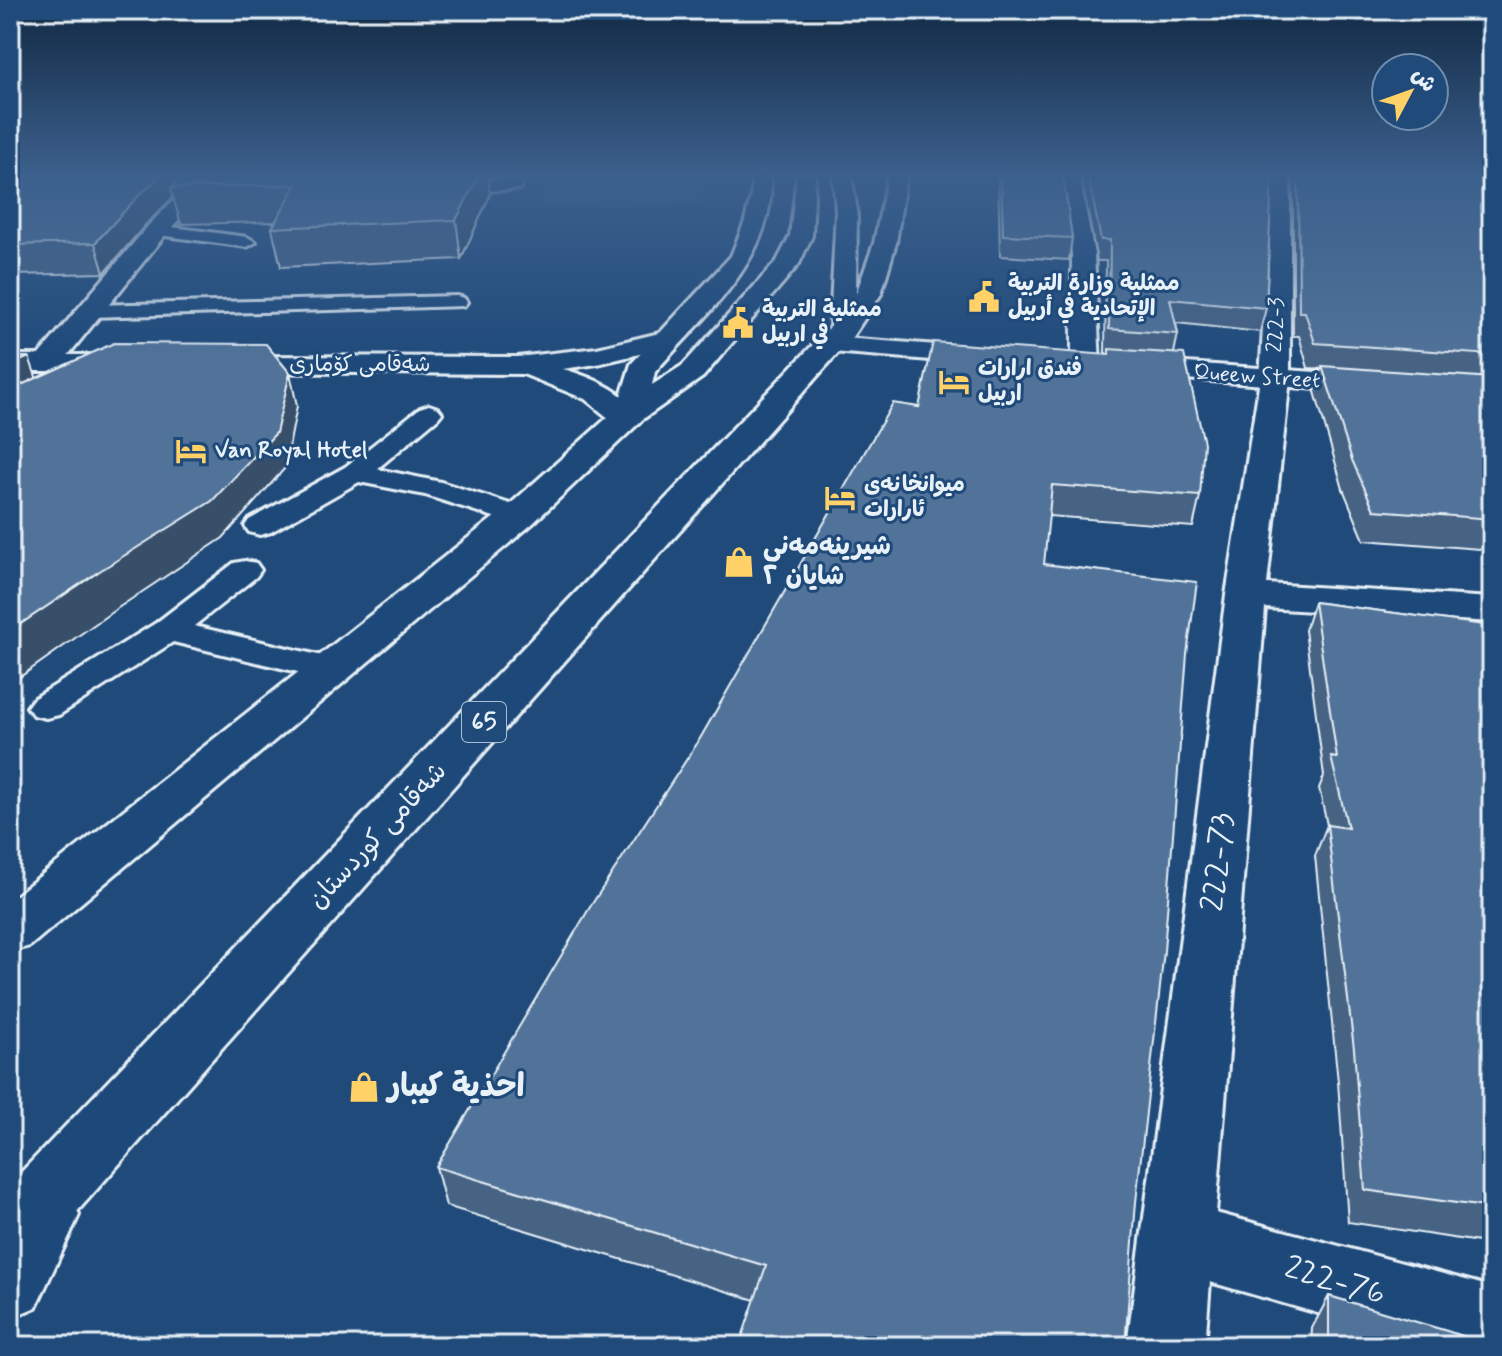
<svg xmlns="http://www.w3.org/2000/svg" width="1502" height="1356" viewBox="0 0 1502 1356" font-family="Mynerve,'Playpen Sans Arabic',sans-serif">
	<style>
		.built { fill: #2e5683 }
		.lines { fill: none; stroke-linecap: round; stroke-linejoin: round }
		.lane-casing { stroke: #e8f1f8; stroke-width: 6 }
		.street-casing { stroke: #e8f1f8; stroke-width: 6 }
		.secondary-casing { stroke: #e8f1f8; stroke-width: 6 }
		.highway-casing { stroke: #e8f1f8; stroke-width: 6 }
		.lane { fill: #1f4a7a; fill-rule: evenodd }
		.street { fill: #1f4a7a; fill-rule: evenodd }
		.secondary { fill: #1f4a7a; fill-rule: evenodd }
		.highway { fill: #1f4a7a; fill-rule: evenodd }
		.wall { fill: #466384; stroke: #e8f1f8; stroke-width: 2 }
		.shaded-wall { fill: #39506b; stroke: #e8f1f8; stroke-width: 2 }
		.building { fill: #517399; stroke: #e8f1f8; stroke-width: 2 }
		.labels { text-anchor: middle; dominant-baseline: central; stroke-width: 6; stroke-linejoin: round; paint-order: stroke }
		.far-poi-label { font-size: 22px; font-weight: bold; fill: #e8f1f8; stroke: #1f4a7a; text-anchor: start }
		.far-street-label { font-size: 22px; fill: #e8f1f8; stroke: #1f4a7a }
		.shield { fill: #1f4a7a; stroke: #acbfd2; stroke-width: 2 }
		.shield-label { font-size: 24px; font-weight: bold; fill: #e8f1f8 }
		.poi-label { font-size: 26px; font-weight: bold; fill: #e8f1f8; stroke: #1f4a7a; text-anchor: start }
		.street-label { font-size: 26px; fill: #e8f1f8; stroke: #1f4a7a }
		.near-street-label { font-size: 32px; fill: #e8f1f8; stroke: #1f4a7a }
		.near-poi-label { font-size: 32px; font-weight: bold; fill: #e8f1f8; stroke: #1f4a7a; text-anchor: start }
	</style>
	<rect width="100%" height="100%" fill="#1f4a7a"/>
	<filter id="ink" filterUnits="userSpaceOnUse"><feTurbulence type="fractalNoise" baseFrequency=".0125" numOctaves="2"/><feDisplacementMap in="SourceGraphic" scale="16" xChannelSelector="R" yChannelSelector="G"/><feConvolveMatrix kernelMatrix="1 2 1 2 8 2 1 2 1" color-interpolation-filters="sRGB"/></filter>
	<g filter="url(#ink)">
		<polygon class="built" points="549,175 698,175 703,204 541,207"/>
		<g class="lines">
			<defs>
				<g id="lane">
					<polygon points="157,225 247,237 256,242 247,247 151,234 148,230"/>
					<polygon points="457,296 464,298 467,302 464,306 90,317 80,311 90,305"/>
					<polygon points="429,405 438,408 442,413 438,418 377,469 441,482 529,510 534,516 529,522 519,525 425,495 359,482 271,532 260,535 249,532 245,526 249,520 345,467 420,408"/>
					<polygon points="245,561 256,563 261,570 256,577 194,626 344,661 349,669 344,677 331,680 173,642 59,715 46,718 33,715 27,707 33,699 156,623 234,563"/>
				</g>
				<g id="street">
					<polygon points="199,175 218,175 165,235 57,369 47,371 37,369 33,363 37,357 149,225"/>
					<polygon points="1061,175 1079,175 1094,254 1100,364 1096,370 1086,372 1076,370 1072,364 1072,254"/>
					<polygon points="1272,175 1290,175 1290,379 1267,584 1492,598 1492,622 1265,608 1216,1213 1492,1287 1492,1346 1432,1346 1210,1282 1205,1346 1127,1346 1226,595 1260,379"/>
					<polygon points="512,179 519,181 522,185 519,189 432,194 422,188 432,182"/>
				</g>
				<g id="secondary">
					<path d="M668,331l10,2 3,6 -3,6 -81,19 -34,5c29,8 62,22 79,48l-4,7 -11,2 -11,-2 -31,-25 -62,-25 -299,-2 -10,-2 -4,-6 4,-6 10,-2 293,1 80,-9z"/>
					<polygon points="830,337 992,349 1002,351 1006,357 1002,363 992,365 820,351 816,345 820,339"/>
					<polygon points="10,355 132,355 142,357 146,363 142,369 132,371 10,371"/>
					<polygon points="1128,359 1492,384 1492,402 1118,374 1114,368 1118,362"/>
					<polygon points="44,1181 69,1191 79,1215 36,1307 10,1318 10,1207 19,1191"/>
				</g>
				<g id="highway">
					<path d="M752,175h18c8,81 -66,141 -115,197l-3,13 31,-20 94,-104 13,-25 7,-61h18l-3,61 -13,28 -96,113 -60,42 -111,105 -502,422 -20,6v-52l496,-392 111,-99 14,-45 100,-108 14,-35 7,-29z"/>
					<polygon points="833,175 851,175 857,211 856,294 874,243 888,175 906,175 896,243 881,294 852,337 35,1259 10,1270 10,1184 830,327 836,211"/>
				</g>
			</defs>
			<use href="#lane" class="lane-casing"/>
			<use href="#street" class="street-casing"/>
			<use href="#secondary" class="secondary-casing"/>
			<use href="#highway" class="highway-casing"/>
			<use href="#lane" class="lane"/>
			<use href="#street" class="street"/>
			<use href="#secondary" class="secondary"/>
			<use href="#highway" class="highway"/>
		</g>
		<g class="wall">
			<polygon points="10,175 499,175 499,176 488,177 490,195 461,259 281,267 272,228 275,222 181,224 173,197 147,223 104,273 10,275"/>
			<polygon points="998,175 1063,175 1072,238 1069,260 1000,256"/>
			<polygon points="1081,175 1272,175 1266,308 1260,332 1176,323 1178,334 1174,353 1200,496 1193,527 1049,516 755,1300 446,1206 436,1167 919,407 1108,355 1108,354 1105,354 1106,261 1097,261"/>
			<polygon points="1293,175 1492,175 1492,550 1364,540 1343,489 1315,392 1321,369 1308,368 1299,336 1293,336"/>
			<polygon points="1314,602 1492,626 1492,1244 1348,1222 1338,1082 1315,856 1327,825 1319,788 1324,776 1305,630"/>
			<polygon points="1329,1296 1492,1346 1311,1346 1312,1328"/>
		</g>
		<g class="shaded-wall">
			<polygon points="162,175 196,175 171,188 173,197 147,223 104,273 95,243 139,195"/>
			<polygon points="479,175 488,175 490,195 461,259 456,220"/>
			<polygon points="29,357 40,388 10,403 10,365"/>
			<polygon points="290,373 297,406 285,468 223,538 112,612 10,684 10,631 98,572"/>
		</g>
		<g class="building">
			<polygon points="10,175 162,175 139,195 95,243 10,245"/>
			<polygon points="182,175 479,175 456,220 272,228 296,185 171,188"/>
			<polygon points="1001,175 1063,175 1072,238 1003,235"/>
			<polygon points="1088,175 1272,175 1266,308 1170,299 1178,334 1109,329 1110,240 1101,240"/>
			<polygon points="1298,175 1492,175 1492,355 1315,343 1305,312 1299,312"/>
			<polygon points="933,342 1109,355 1109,349 1184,354 1204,443 1200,496 1052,485 1044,564 1197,582 1187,654 1164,951 1136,1202 1125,1346 739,1346 766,1266 436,1167 590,907 698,742 893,403 919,407"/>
			<polygon points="114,343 266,344 290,373 276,433 212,501 98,572 10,631 10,390"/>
			<polygon points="10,357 29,357 10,365"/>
			<polygon points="1322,366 1492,378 1492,519 1374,510 1352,460"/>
			<polygon points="1314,602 1492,626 1492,1208 1365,1190 1354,1049 1327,825 1348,828 1331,757 1337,758"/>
			<polygon points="1329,1296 1447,1331 1492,1346 1329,1346"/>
		</g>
	</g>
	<linearGradient id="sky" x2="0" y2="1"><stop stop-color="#112943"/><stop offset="0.48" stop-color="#3c608d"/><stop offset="1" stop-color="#3c608d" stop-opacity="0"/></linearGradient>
	<rect width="1502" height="365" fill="url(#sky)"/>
	<defs>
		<symbol id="civic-bare" viewBox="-9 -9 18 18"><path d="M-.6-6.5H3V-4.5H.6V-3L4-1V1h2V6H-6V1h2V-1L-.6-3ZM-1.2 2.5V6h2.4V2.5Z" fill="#ffd166" stroke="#1f4a7a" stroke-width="2.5" paint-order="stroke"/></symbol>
		<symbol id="hotel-bare" viewBox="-9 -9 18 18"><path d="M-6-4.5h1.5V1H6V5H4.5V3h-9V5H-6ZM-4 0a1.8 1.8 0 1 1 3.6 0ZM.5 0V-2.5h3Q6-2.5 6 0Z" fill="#ffd166" stroke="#1f4a7a" stroke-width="2.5" paint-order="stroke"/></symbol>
		<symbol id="shop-bare" viewBox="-9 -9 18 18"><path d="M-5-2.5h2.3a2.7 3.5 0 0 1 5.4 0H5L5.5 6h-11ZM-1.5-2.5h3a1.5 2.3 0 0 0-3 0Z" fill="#ffd166" stroke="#1f4a7a" stroke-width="2.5" paint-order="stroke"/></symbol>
	</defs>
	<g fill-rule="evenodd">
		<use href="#civic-bare" x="962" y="275" width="44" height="44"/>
		<use href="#civic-bare" x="716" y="301" width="44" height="44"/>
		<use href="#hotel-bare" x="932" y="360" width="44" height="44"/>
		<use href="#hotel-bare" x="169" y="429" width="44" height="44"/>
		<use href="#hotel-bare" x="818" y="476" width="44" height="44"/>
		<use href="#shop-bare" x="717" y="540" width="44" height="44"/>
		<use href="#shop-bare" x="342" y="1065" width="44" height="44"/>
	</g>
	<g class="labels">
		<g class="far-poi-label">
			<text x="1008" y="284">ممثلية وزارة التربية<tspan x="1008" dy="25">الإتحادية في أربيل</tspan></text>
			<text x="762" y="310">ممثلية التربية<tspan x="762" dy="25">في اربيل</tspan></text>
			<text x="978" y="369">فندق ارارات<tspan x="978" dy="25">اربيل</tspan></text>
			<text x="215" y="451">Van Royal Hotel</text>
			<text x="864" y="485">میوانخانەی<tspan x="864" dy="25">ئارارات</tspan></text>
		</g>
		<g class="far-street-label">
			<text transform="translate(1276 325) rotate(-88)">222-3</text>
			<text x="360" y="365">شەقامی کۆماری</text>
			<text transform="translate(1257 377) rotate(4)">Queew Street</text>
		</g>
		<rect class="shield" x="462" y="702" width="44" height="40" rx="6"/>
		<g class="shield-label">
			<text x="484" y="722">65</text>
		</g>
		<g class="poi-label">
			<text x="763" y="547">شیرینەمەنی<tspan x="763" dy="30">شایان ٢</tspan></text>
		</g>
		<g class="street-label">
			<text transform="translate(378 836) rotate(-47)">شەقامی کوردستان</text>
		</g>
		<g class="near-street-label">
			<text transform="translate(1218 862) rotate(-84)">222-73</text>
			<text transform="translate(1335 1281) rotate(16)">222-76</text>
		</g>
		<g class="near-poi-label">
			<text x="388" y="1087">احذية كيبار</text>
		</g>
	</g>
	<rect width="1502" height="1356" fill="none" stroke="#1f4a7a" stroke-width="40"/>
	<rect x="20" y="20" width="1462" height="1316" fill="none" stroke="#e8f1f8" stroke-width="3" filter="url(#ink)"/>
	<g transform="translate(1410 92) rotate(49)"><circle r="38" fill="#1f4a7a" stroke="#6f8dac" stroke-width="2"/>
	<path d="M0-6L14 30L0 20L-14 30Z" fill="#ffd166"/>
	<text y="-12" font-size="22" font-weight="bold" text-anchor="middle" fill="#e8f1f8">ش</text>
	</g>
</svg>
